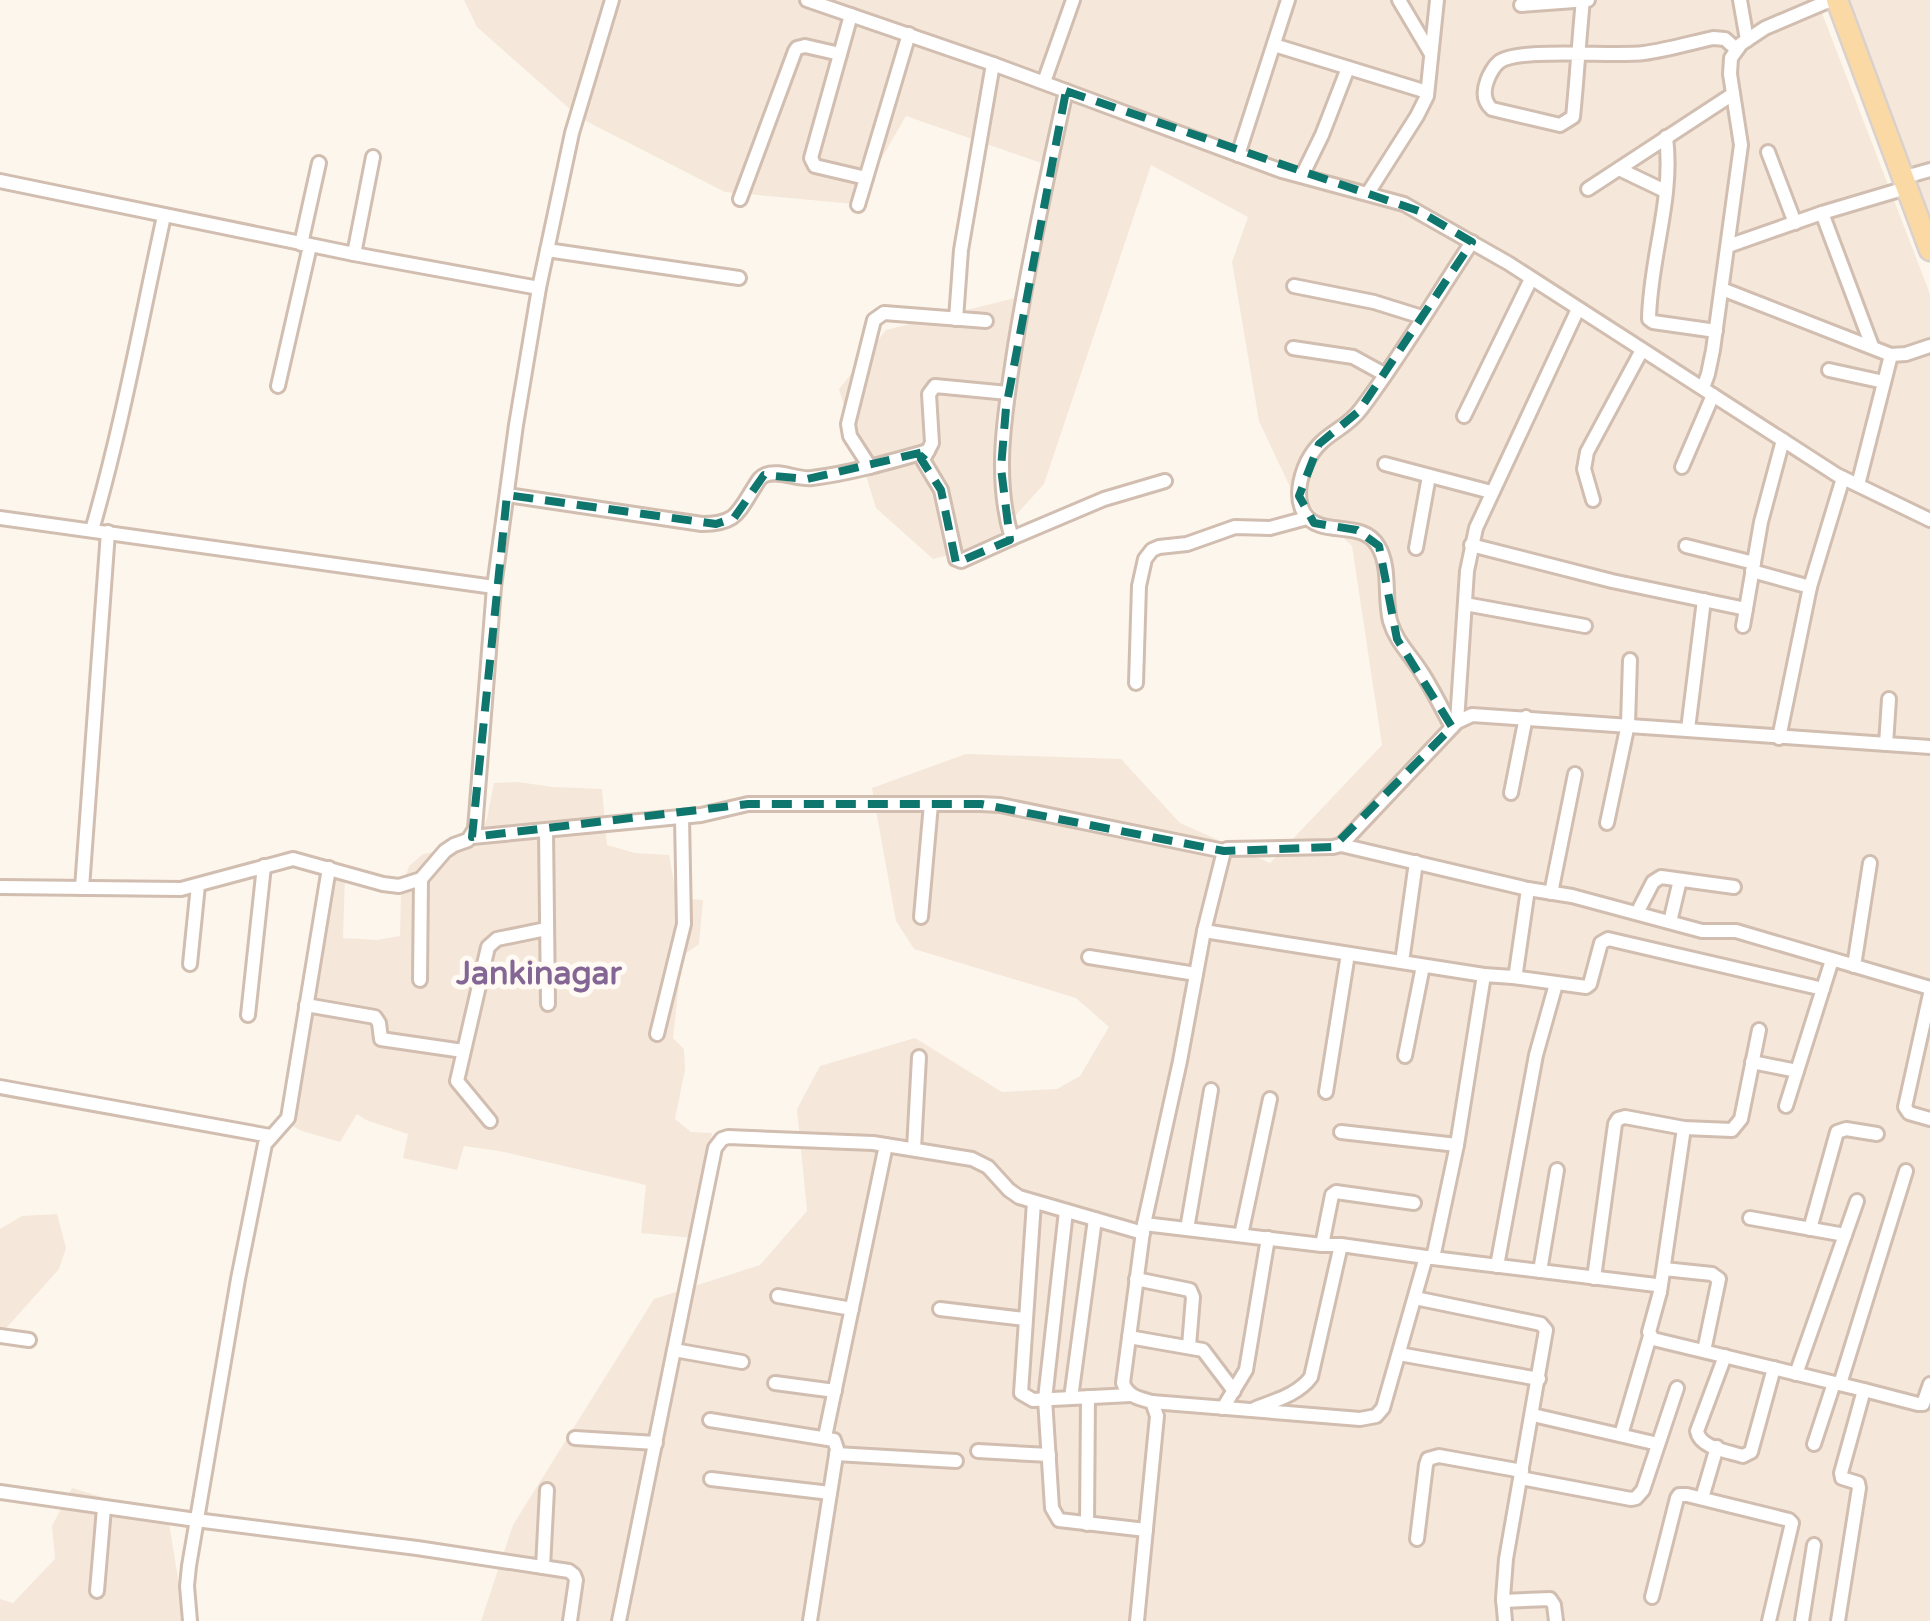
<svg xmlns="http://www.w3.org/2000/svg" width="1930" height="1621" viewBox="0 0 1930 1621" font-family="'Varela Round',sans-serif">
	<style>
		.residential { fill: #f5e8da }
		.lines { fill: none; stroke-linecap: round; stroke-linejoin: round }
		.street-casing { stroke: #d1beb0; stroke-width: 18 }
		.primary-casing { stroke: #dad1cd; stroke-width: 25 }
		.street { stroke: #fff; stroke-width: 12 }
		.primary { stroke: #fbd9a5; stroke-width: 20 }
		.marked { fill: none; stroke: #0f766e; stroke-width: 8; stroke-dasharray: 20 12; stroke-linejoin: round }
		.labels { text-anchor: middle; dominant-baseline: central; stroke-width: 10; stroke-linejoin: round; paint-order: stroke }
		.quarter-label { font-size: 32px; font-weight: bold; fill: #846695; stroke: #fffaf3 }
	</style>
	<rect width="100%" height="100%" fill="#fdf6ec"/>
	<g class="residential">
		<polygon points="464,0 1817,0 1930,294 1930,1621 481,1621 513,1525 654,1299 760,1265 807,1211 797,1109 820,1066 915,1038 1002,1092 1057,1089 1080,1076 1109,1027 1076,998 914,949 896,921 872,788 966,754 1121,759 1180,823 1270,863 1382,745 1352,546 1290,487 1259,421 1232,262 1248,217 1151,165 1044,484 989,545 933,559 876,508 839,389 886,330 1015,298 1047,165 906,116 855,204 725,192 580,118 477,27"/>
		<polygon points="1841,0 1930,0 1930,239"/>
		<polygon points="518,782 553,787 602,789 607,845 635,853 669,855 677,898 703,900 699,944 682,956 673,1038 684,1049 685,1070 675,1119 691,1132 712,1133 693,1238 641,1233 646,1185 499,1151 464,1146 457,1170 403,1158 408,1134 366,1120 357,1114 340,1142 302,1131 290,1125 327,875 345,877 343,938 377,940 400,936 401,892 409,866 423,854 477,844 487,818 494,783"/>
		<polygon points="57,1214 66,1248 59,1269 0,1335 0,1229 22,1216"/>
		<polygon points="72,1488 168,1517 185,1621 0,1621 0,1599 13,1603 55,1559 52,1526"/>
	</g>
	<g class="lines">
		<defs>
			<g id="street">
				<polyline points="807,0 993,64 1282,171 1404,204 1508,263 1837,475 1930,520"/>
				<polyline points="1399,0 1431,54"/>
				<path d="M1583,0c-4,39 -6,78 -10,117l-13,8 -68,-16c-8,-7 -9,-17 -5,-28 2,-6 7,-15 12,-19 19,-15 115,-5 145,-9 23,-3 46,-10 69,-15l12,1 11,10"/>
				<polyline points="1740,0 1747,40"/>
				<polyline points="1521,5 1588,0"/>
				<polyline points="851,15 811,158 815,166 866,178"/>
				<polyline points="1274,45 1427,92"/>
				<polyline points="1044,82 1073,0"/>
				<path d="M1066,91c-19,85 -37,169 -51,255 -9,61 -22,127 -4,189l1,3 92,-39 61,-18"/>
				<path d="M1666,137c8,61 -16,121 -17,182l4,3 63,9"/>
				<polyline points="1768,152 1795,223"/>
				<polyline points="1238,155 1288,0"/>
				<polyline points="1619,169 1665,191"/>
				<polyline points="1302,176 1322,135 1348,68"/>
				<polyline points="1902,178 1930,170"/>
				<polyline points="0,181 354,254 539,288"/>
				<polyline points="1588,189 1733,94"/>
				<polyline points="1368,193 1417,116 1427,96 1437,0"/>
				<polyline points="740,199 795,51 797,48 805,46 840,54"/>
				<polyline points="858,205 909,34"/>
				<polyline points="1822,213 1872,346"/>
				<polyline points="301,244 319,163"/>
				<polyline points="1728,246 1822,213 1906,188"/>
				<polyline points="547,250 739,278"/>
				<polyline points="354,254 373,157"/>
				<polyline points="1294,286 1374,302 1422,317"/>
				<polyline points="1722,289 1891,355 1906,354 1930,346"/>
				<polyline points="956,319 961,250 993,64"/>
				<polyline points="1293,348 1353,357 1384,374"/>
				<polyline points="1829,370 1884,382"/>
				<polyline points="278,386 310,246"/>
				<polyline points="1703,388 1708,374 1713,350 1741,145 1730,74 1731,58 1741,44 1765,28 1831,0"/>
				<polyline points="1008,393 935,386 929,394 932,443 923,460 941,490 956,559 961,561 1012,538"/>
				<polyline points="1464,416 1531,279"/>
				<polyline points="1385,464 1491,492"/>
				<polyline points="870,467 850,436 848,424 874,320 884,313 986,321"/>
				<polyline points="1682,467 1713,395"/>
				<polyline points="1858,485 1891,355"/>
				<path d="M507,495l195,29c35,0 36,-12 53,-38 3,-5 5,-9 10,-11 14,-6 32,5 47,3 40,-5 77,-16 116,-27"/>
				<polyline points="1593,500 1584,469 1587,452 1642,350"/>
				<polyline points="0,518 494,587"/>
				<path d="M92,530c30,-103 49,-209 72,-314"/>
				<polyline points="1471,545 1612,581 1746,609"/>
				<polyline points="1686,546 1754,563"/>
				<polyline points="1416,548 1429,476"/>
				<polyline points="1752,571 1810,587"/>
				<polyline points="1465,604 1585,626"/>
				<polyline points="1743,626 1761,522 1783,440"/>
				<polyline points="1136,683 1139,586 1145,559 1152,550 1159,547 1187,544 1235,527 1270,528 1307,518"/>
				<polyline points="1457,722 1467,571 1476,528 1578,309"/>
				<path d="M1452,727c-10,-18 -19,-37 -30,-54 -11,-18 -26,-31 -32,-52 -6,-23 1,-54 -12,-75 -16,-28 -58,-7 -74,-33 -9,-15 -4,-36 3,-51 15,-30 37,-30 54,-53 40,-53 74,-111 111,-167"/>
				<polyline points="1688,729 1704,600"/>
				<polyline points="1779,738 1810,587 1843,478"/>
				<polyline points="1886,744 1889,699"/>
				<polyline points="1511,793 1526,717"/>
				<polyline points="1607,823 1628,724 1630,660"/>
				<polyline points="546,830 548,1004"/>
				<polyline points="472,837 701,815 748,804 981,804 1000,805 1224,851"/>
				<polyline points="1341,845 1528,889 1572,896 1702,931 1736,931 1930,988"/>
				<polyline points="0,887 181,889 293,859 383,884 399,886 421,879 445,851 454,845 468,840 475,829 494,587 516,425 539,288 572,133 612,0"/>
				<polyline points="82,888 108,532"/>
				<polyline points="1551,893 1575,774"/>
				<polyline points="1637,913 1653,882 1661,877 1734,887"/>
				<polyline points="921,917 931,804"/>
				<polyline points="1670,922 1680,880"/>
				<polyline points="1204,931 1484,975"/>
				<polyline points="1089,957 1196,974"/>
				<polyline points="1402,962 1416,862"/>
				<polyline points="190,964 198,885"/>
				<polyline points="1854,966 1870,863"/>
				<polyline points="1513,977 1586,987 1590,984 1601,943 1608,939 1823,989"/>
				<polyline points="420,980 421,879"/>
				<polyline points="1930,994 1905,1107 1909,1113 1930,1119"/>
				<polyline points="306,1005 375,1017 379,1023 381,1039 463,1051"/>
				<polyline points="248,1015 264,866"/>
				<polyline points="657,1034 684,924 682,817"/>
				<polyline points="1405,1056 1423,966"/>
				<polyline points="1752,1062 1797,1071"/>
				<polyline points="0,1087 270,1136"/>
				<polyline points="1326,1092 1348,954"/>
				<polyline points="1786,1106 1832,960"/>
				<polyline points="490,1121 457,1081 488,947 497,939 546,929"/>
				<polyline points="1341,1132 1457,1145"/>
				<polyline points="914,1149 919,1057"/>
				<polyline points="1034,1202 1021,1393 1033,1400 1131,1395"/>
				<polyline points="1066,1211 1045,1399 1052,1508 1059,1520 1146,1530"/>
				<polyline points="1750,1218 1845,1235"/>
				<polyline points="1144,1224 1180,1061 1204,931 1224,851 1227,849 1333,847 1341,845 1457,722 1472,715 1930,747"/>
				<polyline points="1187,1229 1211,1090"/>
				<polyline points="1810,1229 1837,1132 1846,1129 1877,1134"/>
				<polyline points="1241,1235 1270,1099"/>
				<polyline points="1322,1245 1332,1195 1336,1192 1414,1203"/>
				<polyline points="1433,1258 1656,1285 1660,1287 1660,1292 1649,1332 1653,1339 1864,1390 1841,1473 1842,1478 1858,1483 1859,1488 1838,1621"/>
				<polyline points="1497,1266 1536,1055 1556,984"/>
				<polyline points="1664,1269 1712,1274 1719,1279 1704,1351"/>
				<polyline points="1540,1271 1557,1170"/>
				<polyline points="1594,1278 1615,1124 1618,1119 1625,1117 1684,1128 1732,1130 1741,1119 1759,1030"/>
				<polyline points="1136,1279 1190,1290 1193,1297 1189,1346"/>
				<polyline points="1660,1292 1684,1128"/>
				<polyline points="778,1296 852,1309"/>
				<polyline points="1415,1298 1541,1324 1546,1330 1506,1559 1503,1598 1505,1621"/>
				<polyline points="940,1309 1025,1319"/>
				<polyline points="0,1336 29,1340"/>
				<polyline points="1129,1337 1203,1350 1234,1391"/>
				<polyline points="674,1350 742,1362"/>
				<polyline points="1399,1354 1539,1379"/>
				<path d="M1725,1356l-28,75c3,17 30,20 46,25l8,-4 23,-84"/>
				<polyline points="1796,1374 1857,1201"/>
				<polyline points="775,1383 835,1391"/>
				<polyline points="1840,1384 1906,1171"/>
				<polyline points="1864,1390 1918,1404 1923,1404 1930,1384"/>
				<polyline points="1071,1398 1095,1219"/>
				<polyline points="1152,1402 1360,1419 1376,1416 1383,1408 1426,1257"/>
				<polyline points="1223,1408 1246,1370 1268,1238"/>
				<path d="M1254,1409c19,-8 44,-14 57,-32l30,-132"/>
				<polyline points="1533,1415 1658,1444"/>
				<polyline points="710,1420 834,1440 837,1449 810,1621"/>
				<polyline points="1621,1435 1650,1336"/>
				<polyline points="825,1437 886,1145"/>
				<polyline points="575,1438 656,1443"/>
				<polyline points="1814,1444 1834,1383"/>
				<polyline points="978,1451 1049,1455"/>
				<polyline points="836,1454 956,1461"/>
				<polyline points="1521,1478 1631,1499 1636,1498 1643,1490 1677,1388"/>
				<polyline points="711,1479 830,1493"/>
				<polyline points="0,1492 196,1520 417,1548 569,1571 574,1575 576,1580 570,1621"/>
				<polyline points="1702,1498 1717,1447"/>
				<polyline points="1087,1524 1088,1397"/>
				<polyline points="1417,1539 1426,1465 1428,1459 1439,1456 1522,1471"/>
				<polyline points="543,1567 547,1490"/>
				<polyline points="97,1591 104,1508"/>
				<polyline points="1652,1597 1677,1498 1679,1495 1687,1495 1789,1520 1792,1523 1769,1621"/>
				<polyline points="1503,1601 1550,1599 1554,1605 1556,1621"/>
				<polyline points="190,1621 187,1586 189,1566 238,1279 265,1144 288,1118 329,868"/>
				<polyline points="619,1621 715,1148 722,1139 728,1137 873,1143 972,1159 988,1167 1009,1190 1019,1197 1143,1233"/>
				<path d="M1137,1621l20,-205 -5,-14c-13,-4 -24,-5 -29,-19l21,-159 178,21h19l92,13 24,-113 27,-170 29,2 3,-5 12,-83"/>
				<polyline points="1802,1621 1814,1545"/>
			</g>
			<polyline id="primary" points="1837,0 1930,250"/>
		</defs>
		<use href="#street" class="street-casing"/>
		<use href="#primary" class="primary-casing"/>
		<use href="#street" class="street"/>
		<use href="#primary" class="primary"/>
	</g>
	<path class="marked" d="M1066,91l353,120 53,31 -113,169 -40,33 -20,52 15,27 43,7 22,16 18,93 55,88 -119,120 -109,4 -243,-47h-233l-276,33 35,-342 209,29 18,-6 30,-43 43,4 121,-28 -7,8 20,31 15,73 54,-23 -9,-72 5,-60z"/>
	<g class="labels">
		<g class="quarter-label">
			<text x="539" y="974">Jankinagar</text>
		</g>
	</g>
</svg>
